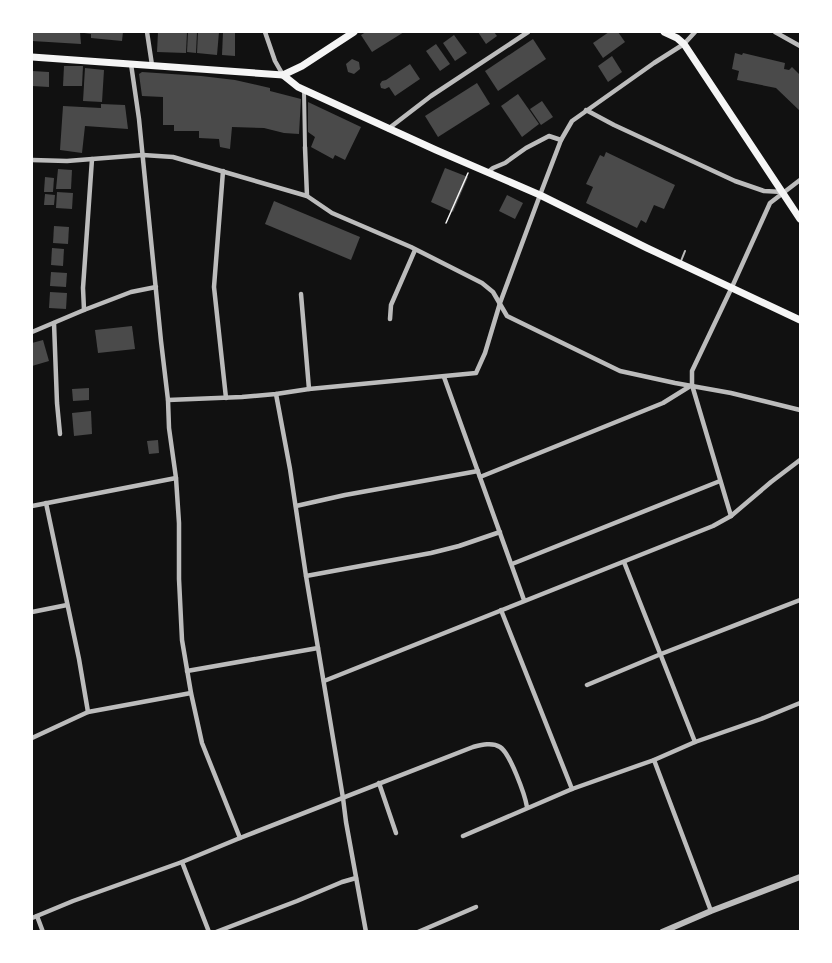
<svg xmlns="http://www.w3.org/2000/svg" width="832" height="963" viewBox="0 0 832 963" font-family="Montserrat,sans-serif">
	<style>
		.building { fill: #4a4a4a }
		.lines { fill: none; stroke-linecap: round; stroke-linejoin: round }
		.path { stroke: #f5f5f5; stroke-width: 1.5 }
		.service { stroke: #bcbcbc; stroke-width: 2 }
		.pedestrian { stroke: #bcbcbc; stroke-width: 4 }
		.minor { stroke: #bcbcbc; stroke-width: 4.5 }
		.tertiary { stroke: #bcbcbc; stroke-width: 6 }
		.secondary { stroke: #f5f5f5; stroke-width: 7 }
	</style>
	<rect width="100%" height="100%" fill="#111"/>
	<g class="building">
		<polygon points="32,32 80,32 81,44 32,41"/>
		<polygon points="84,32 123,32 122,41 91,38 91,34 84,33"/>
		<polygon points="158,32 187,32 186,53 157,52"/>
		<polygon points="188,32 197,32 196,53 187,52"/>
		<polygon points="198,32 219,32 217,55 197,53"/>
		<polygon points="223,32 235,32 235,56 222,55"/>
		<polygon points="366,32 404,32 372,52 361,35"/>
		<polygon points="478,32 494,32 497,36 486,44"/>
		<polygon points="609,32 618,32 625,42 603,58 593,43"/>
		<polygon points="454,35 467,53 455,61 443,43"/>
		<polygon points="533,39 546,59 498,91 485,71"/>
		<polygon points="436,44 450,64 440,71 426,51"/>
		<polygon points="735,53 742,55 743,53 785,63 784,69 789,70 792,67 800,75 800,111 776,88 737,80 739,71 732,69"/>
		<polygon points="612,56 622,72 608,82 598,66"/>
		<polygon points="352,59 359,62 360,69 354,74 348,72 346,64"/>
		<polygon points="410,64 420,79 395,96 389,87 385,89 381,88 380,84 382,81 386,80"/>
		<polygon points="64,66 83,66 82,86 63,86"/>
		<polygon points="85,68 104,70 102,102 83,101"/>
		<polygon points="32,71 49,72 49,87 32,86"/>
		<polygon points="142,72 201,76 235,80 270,88 270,91 301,99 299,134 284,133 264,128 232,127 230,149 220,147 219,139 199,138 199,131 174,131 174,125 163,125 163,97 142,96 139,74"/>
		<polygon points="477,83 490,104 438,137 425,116"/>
		<polygon points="518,94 539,124 522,137 501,106"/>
		<polygon points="542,101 553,117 541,125 530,109"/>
		<polygon points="308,102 361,127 345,160 335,155 333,159 311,147 315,137 308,132"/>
		<polygon points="101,104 125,105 128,129 85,126 82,153 60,150 63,106 101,108"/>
		<polygon points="606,152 675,185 664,209 654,205 646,223 641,220 637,228 586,203 593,187 586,184 600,155 604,157"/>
		<polygon points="445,168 468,177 453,212 431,202"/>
		<polygon points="58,169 72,170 71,189 56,189"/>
		<polygon points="45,177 54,178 53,192 44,192"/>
		<polygon points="57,192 73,193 72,209 56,208"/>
		<polygon points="45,194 55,195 54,205 44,205"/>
		<polygon points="507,195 523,203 515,219 499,211"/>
		<polygon points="274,201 360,237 351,260 265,224"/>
		<polygon points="54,226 69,227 68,244 53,243"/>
		<polygon points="52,248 64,249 63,266 51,265"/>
		<polygon points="51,272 67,273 66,287 50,286"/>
		<polygon points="50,292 67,293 66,309 49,308"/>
		<polygon points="132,326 135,349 98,353 95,330"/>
		<polygon points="43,340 49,361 32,366 32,343"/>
		<polygon points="89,388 89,400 73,401 72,389"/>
		<polygon points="91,411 92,434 74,436 72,413"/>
		<polygon points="158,440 159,453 149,454 147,441"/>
	</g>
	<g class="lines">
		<polyline class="path" points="446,223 468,173"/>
		<polyline class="service" points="681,261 685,251"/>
		<polyline class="pedestrian" points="304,91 305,147"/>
		<g class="minor">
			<polyline points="147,32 152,65"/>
			<polyline points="265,32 275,61 283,75"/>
			<polyline points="775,32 800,46"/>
			<polyline points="131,64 139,119 161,341 168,400 169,428 176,478 179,523 179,579 182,640 191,693 202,743 240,838"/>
			<polyline points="586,110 614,125 735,181 764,191 783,192"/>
			<polyline points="388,129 431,96 528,32"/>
			<polyline points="305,147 307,196"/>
			<polyline points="32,160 67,161 143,155 173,157 307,196 332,213 411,247 482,283 493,292 507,316 620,371 675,383 731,393 800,410"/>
			<polyline points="223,171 214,287 226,398"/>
			<polyline points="488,172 493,168 505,163 526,148 549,136 561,140"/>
			<polyline points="301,294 309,389"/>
			<polyline points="84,310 83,288 92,159"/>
			<polyline points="390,319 391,305 415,250"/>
			<polyline points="54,323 57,403 60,434"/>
			<polyline points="32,332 84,310 131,292 156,287"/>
			<polyline points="444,377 524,600"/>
			<polyline points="276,394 290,469 306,576 343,798 346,822 366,932"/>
			<polyline points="168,400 242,397 276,394 309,389 476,373 485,353 500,303 540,195 561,140 572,121 654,63 684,44 695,32"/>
			<polyline points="480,477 663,403 692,385"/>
			<polyline points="46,503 79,659 88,712"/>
			<polyline points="32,506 176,478"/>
			<polyline points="296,506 345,495 478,471"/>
			<polyline points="731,516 692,385 692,371 732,287 770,203 800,180"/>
			<polyline points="624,562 695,742"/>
			<polyline points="512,564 720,481"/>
			<polyline points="306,576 431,553 459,546 500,532"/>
			<polyline points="501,610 572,789"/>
			<polyline points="32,612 67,605"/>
			<polyline points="187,671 318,648"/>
			<polyline points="324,681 713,526 731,516 771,482 800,460"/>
			<polyline points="587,685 661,654 800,600"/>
			<polyline points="32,738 88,712 191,693"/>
			<polyline points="654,760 711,911"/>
			<polyline points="379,783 396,833"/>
			<polyline points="463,836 572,789 654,760 695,742 761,719 800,703"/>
			<polyline points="182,862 209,932"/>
			<polyline points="37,916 43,932"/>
			<path d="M32,918l41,-17 109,-39 58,-24 233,-91c8,-2 19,-5 27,0 10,6 25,48 27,60"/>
			<polyline points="216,932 297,901 342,882 356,878"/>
			<polyline points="418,932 476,907"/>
		</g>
		<polyline class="tertiary" points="662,932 711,911 800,877"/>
		<g class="secondary">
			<polyline points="664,32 677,38 684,44 800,219"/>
			<polyline points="32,57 283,75 302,66 354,32"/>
			<polyline points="283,75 298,87 436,150 540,195 647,248 800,320"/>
		</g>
	</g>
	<rect width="832" height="963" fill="none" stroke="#ffffff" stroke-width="66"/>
</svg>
